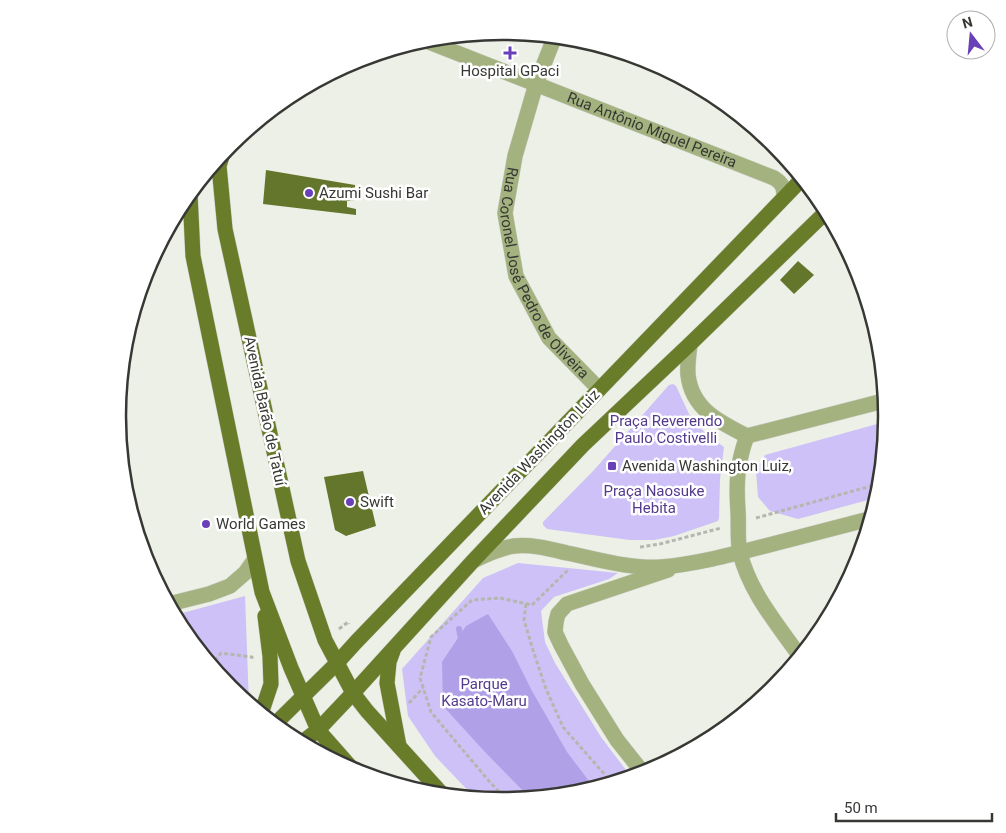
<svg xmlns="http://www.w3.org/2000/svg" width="1006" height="833" viewBox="0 0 1006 833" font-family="Roboto,sans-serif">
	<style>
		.green { fill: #cdc1f8 }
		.water { fill: #b0a0e7 }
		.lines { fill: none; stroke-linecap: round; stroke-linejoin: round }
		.stream { stroke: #b0a0e7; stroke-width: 6 }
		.building { fill: #64762b }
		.minor-casing { stroke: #c9cbc2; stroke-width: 16 }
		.major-casing { stroke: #c9cbc2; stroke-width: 16 }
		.path { stroke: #b5b7af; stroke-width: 3; stroke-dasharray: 4 2.5; stroke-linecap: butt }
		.minor { stroke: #a3b27e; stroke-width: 15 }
		.major { stroke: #687c29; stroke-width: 15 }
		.poi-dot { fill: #6940b8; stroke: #fff; stroke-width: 2 }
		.labels { text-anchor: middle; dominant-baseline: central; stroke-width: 5; stroke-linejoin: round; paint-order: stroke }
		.poi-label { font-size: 15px; fill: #373834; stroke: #fff; text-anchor: start }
		.street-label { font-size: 15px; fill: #373834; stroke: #fff }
		.park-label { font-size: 15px; fill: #543a8d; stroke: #fff }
		.rim { fill: none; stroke: #373834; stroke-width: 2.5 }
	</style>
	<rect width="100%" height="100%" fill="#edf0e6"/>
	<g class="green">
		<polygon points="673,384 676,386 689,414 706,434 724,447 720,479 719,518 718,521 674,536 654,540 630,540 547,529 543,525 543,522 594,470 669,385"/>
		<polygon points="888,421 881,492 879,497 798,519 770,511 758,497 756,471 765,455"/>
		<polygon points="518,563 618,573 609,579 554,597 541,611 545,642 555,663 601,737 632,778 578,794 503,802 476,799 435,756 408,716 402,669 483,578"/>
		<polygon points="245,596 249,704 230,689 183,630 175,615"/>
	</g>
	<polygon class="water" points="488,614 512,651 532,691 567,752 595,789 578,794 531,799 485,752 443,706 442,662 466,626"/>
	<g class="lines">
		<polyline class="stream" points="459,629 462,643"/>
	</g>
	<g class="building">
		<polygon points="266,170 355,185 355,200 347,201 347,207 356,209 356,215 263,204"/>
		<polygon points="798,261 814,275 794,294 780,280"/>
		<polygon points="363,471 376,526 346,536 335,530 324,477"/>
	</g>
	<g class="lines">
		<defs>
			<g id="minor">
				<path id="s1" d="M555,36l-19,48 -21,72 -10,57 11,63 33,62 50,51"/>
				<path id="s2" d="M424,40l350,138c8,5 10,9 10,18"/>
				<path d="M690,344c-1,10 -3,21 -2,31 4,34 31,47 59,61"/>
				<path d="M747,436c-10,27 -11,47 -9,75 1,14 -1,29 2,42 10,40 38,72 61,105"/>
				<polyline points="747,436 887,400"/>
				<path d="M475,560c12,-6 25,-12 39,-14 17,-2 36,3 53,7 30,6 63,16 94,14 36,-3 73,-13 108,-22 35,-9 69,-18 104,-27"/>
				<polyline points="169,604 209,594 230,586 245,573 255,559"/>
				<polyline points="644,774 617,740 582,684 561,645 555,632 556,622 558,614 567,604 668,570"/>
			</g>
			<g id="major">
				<polyline points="223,153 219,166 225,229 298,561 325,640 353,693 367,711 444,796"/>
				<polyline points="190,194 193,256 262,592 291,668 318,730 356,773"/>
				<polyline points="393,651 389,662 387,683 399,746"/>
				<polyline points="261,714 271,684 270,656 265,616"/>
				<polyline points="274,725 337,663 356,642 803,178"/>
				<polyline points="301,743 318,730 353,693 473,561 583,445 690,344 828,210"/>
			</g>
		</defs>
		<use href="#minor" class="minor-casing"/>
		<use href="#major" class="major-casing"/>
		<g class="path">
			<polyline points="756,518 882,483"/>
			<polyline points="640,547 660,544 721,528"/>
			<polyline points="526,604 524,620 533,650 546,689 563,727 613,784"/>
			<polyline points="339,629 348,622 349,624"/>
			<polyline points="211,666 221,653 252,657 252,659"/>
			<polyline points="409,703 423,688"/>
			<polyline points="508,801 488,780 431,712 420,678 431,637 472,600 500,598 532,605 568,570"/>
		</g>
		<use href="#minor" class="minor"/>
		<use href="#major" class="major"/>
	</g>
	<g class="poi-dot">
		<path d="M507.5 45.5h5v5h5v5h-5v5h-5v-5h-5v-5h5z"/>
		<circle cx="309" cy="193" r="5"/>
		<rect x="607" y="461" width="10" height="10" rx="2.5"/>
		<circle cx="350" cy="502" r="5"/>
		<circle cx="206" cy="524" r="5"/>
	</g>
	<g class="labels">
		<g class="poi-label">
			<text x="510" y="71" text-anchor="middle">Hospital GPaci</text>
			<text x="319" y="193">Azumi Sushi Bar</text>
			<text x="622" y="466">Avenida Washington Luiz,</text>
			<text x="360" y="502">Swift</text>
			<text x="216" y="524">World Games</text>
		</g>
		<g class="street-label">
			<text stroke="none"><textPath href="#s2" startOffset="245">Rua Antônio Miguel Pereira</textPath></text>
			<text stroke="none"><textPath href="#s1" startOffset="255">Rua Coronel José Pedro de Oliveira</textPath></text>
			<text transform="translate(265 411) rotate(78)">Avenida Barão de Tatuí</text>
			<text transform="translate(539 452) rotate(-46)">Avenida Washington Luiz</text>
		</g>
		<g class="park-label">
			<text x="666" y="421">Praça Reverendo<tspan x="666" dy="17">Paulo Costivelli</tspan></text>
			<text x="654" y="491">Praça Naosuke<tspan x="654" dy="17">Hebita</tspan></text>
			<text x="484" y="684">Parque<tspan x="484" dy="17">Kasato-Maru</tspan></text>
		</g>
	</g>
	<path d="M0 0H1006V833H0ZM126 416a376 376 0 1 1 752 0a376 376 0 1 1-752 0Z" fill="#fff" fill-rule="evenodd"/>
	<path class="rim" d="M126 416a376 376 0 1 1 752 0a376 376 0 1 1-752 0Z"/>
	<g transform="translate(971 35) rotate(344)"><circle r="24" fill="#ffffff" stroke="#afafae"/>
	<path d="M0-4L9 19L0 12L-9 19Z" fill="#6940b8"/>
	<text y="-8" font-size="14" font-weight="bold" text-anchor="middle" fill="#373834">N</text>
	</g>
	<path d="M836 813v8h156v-8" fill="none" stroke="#373834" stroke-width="2.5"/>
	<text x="844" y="813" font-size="15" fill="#373834" stroke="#ffffff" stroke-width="4" paint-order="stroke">50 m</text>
</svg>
